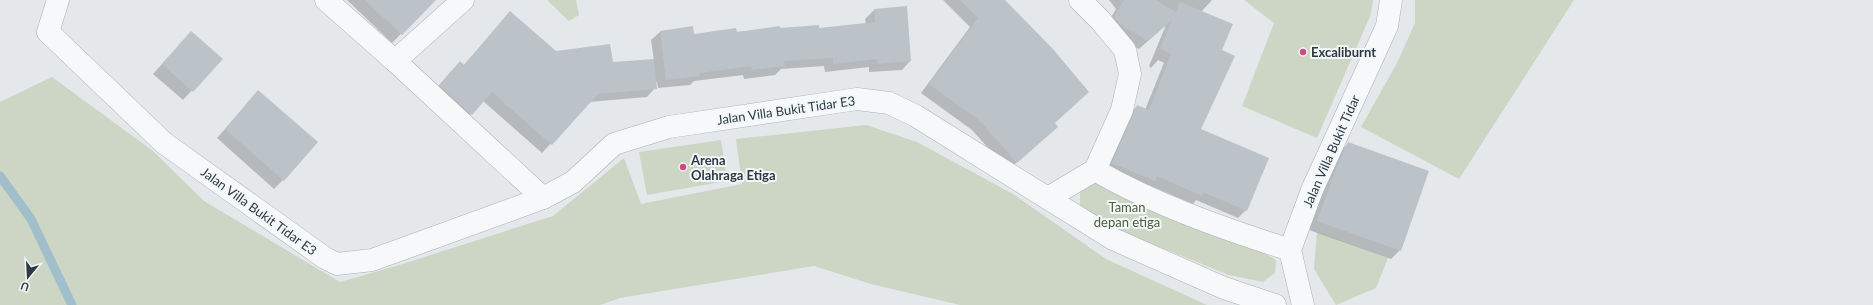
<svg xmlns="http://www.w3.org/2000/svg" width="1873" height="305" viewBox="0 0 1873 305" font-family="Lato,sans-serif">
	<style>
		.green { fill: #cdd5c5 }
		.shadow { fill: #0003 }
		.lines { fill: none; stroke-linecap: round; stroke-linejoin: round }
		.stream { stroke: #a0bfca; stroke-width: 9 }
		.building { fill: #bbc3c9 }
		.minor-casing { stroke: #a9b0b6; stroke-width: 23 }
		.minor { stroke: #f6f8f9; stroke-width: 22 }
		.poi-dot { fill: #cd4c7f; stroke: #f3f7f8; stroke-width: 1.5 }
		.labels { text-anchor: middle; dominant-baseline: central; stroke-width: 4; stroke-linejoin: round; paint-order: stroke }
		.poi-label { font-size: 13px; font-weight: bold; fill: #2b3a44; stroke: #f3f7f8; text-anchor: start }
		.street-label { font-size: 13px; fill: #2b3a44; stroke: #f3f7f8 }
		.park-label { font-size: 13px; fill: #495f39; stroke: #f3f7f8 }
	</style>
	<rect width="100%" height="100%" fill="#e4e8eb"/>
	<g class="green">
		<polygon points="547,0 576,0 579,15 569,21"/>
		<polygon points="1244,0 1373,0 1371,14 1317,138 1242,106 1274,23"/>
		<polygon points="1415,0 1574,0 1459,179 1361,127 1397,63 1415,23"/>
		<polygon points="52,77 153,151 204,201 340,282 396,266 553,216 624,158 641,204 742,184 736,139 866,125 917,142 1013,194 1106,259 1207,305 960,305 871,284 814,266 620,298 600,305 0,305 0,102"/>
		<polygon points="721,140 727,181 647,195 639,152"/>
		<polygon points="1094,180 1259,250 1276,260 1275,273 1263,282 1229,275 1118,230 1080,205 1080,188"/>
		<polygon points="1317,232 1388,258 1376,288 1336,305 1314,269"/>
	</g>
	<g class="shadow">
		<polygon points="347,0 434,0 392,43"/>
		<polygon points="943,0 1004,0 1088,92 1054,123 1048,135 1008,170 972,130 921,93 970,27"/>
		<polygon points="1109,0 1212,0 1201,12 1221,51 1200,129 1246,210 1238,218 1196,200 1193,204 1149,185 1146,188 1104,171 1129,115 1137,106 1145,110 1164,63 1158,60 1151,68 1149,66 1166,25 1139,49 1112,34 1106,26 1116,9"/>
		<polygon points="906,7 910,61 902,70 869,72 869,67 825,72 824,66 781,69 775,75 744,79 743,75 694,81 690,85 658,88 657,82 655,83 655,88 647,97 589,102 542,153 483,101 462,123 431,94 451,72 463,66 510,13 556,52 612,63 654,60 651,40 660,32 693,35 779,29 818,29 866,24 865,19 874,10"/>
		<polygon points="182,42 221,59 183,100 153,74"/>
		<polygon points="250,101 283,180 274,189 217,138"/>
		<polygon points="1348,144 1400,250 1391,259 1309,230 1329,174 1339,153"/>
	</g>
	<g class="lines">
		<polyline class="stream" points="0,176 31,219 72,305"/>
	</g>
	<g class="building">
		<polygon points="365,0 436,0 402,35"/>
		<polygon points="960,0 1005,0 1053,49 1089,92 1055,123 1058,127 1017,163 980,121 929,84 978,18"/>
		<polygon points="1124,0 1156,0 1176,12 1180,2 1233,24 1222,50 1235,56 1201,129 1269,158 1247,211 1203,192 1202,196 1157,176 1155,181 1112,163 1137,105 1149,110 1171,54 1160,48 1172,20 1148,41 1121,25 1114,17"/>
		<polygon points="907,6 911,61 878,64 877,59 833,64 833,58 784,61 785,66 752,70 751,66 699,73 700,76 666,80 660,31 693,26 694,34 736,28 737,32 780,26 780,28 819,25 819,28 875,22 874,9"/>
		<polygon points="510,11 556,51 610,44 613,62 654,59 657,89 598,94 552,145 492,92 472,115 439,85 460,61 464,65"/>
		<polygon points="191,31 223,59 193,92 162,64"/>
		<polygon points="258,90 318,142 284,181 225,129"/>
		<polygon points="1348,142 1429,171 1401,251 1317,221 1338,164"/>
	</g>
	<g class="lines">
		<defs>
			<g id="minor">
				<polyline points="58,0 48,32 164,143 325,258 337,264 372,260 543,198 573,182 614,144 669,127 857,99 889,103 916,116 1113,239 1224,288 1275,305"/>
				<polyline points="326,0 395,61 543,198"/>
				<path d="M1080,0l20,20 25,30 5,24 -8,36 -27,60c60,35 130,59 195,80"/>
				<polyline points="395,61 463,0"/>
				<polyline points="1048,198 1095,170"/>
				<polyline points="1303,305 1290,250 1312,190 1387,26 1391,0"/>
			</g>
		</defs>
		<use href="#minor" class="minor-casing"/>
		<use href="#minor" class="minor"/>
	</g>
	<g class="poi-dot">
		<circle cx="1303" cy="52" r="4"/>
		<circle cx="683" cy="167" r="4"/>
	</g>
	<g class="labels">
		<g class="poi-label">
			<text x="1311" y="52">Excaliburnt</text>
			<text x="691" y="160">Arena<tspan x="691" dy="15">Olahraga Etiga</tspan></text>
		</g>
		<g class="street-label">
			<text transform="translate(786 110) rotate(-8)">Jalan Villa Bukit Tidar E3</text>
			<text transform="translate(1331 151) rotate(-66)">Jalan Villa Bukit Tidar</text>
			<text transform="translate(259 211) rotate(36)">Jalan Villa Bukit Tidar E3</text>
		</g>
		<g class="park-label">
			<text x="1127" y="207">Taman<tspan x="1127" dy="15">depan etiga</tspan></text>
		</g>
	</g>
	<g transform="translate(28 277) rotate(198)" stroke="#f3f7f8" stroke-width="3" paint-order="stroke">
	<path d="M0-3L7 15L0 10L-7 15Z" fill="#2b3a44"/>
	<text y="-6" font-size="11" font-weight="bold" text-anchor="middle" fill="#2b3a44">U</text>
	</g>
</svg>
